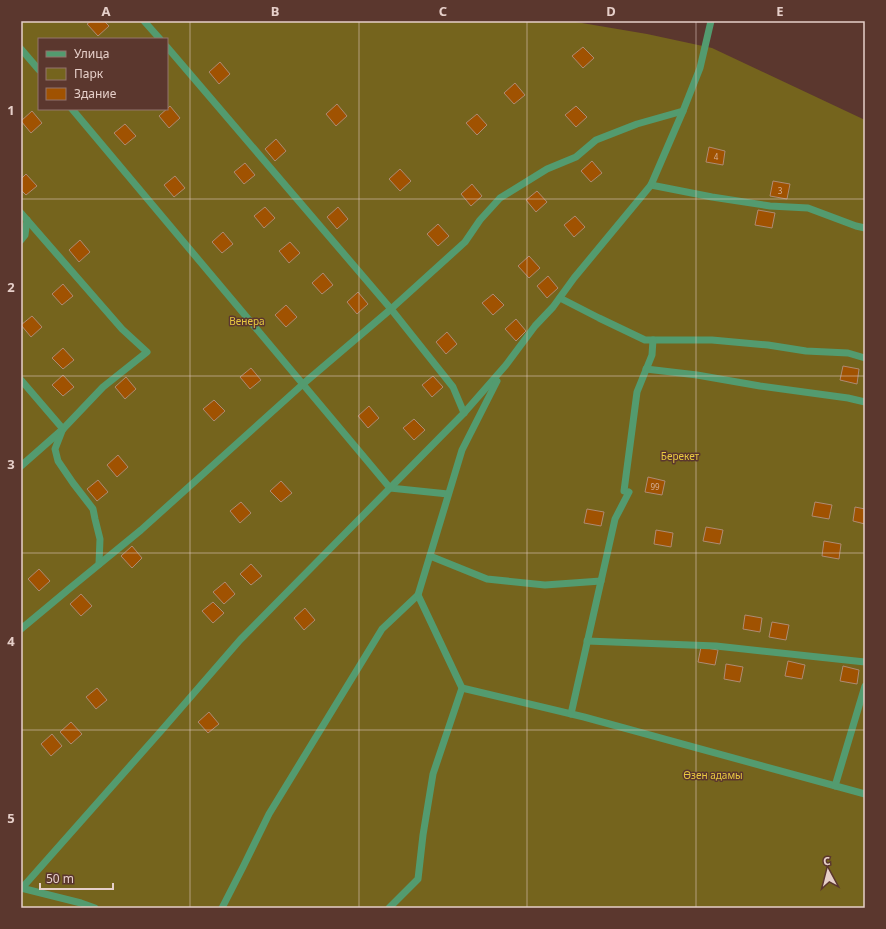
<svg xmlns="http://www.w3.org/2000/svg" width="886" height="929" viewBox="0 0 886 929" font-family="'Noto Sans',sans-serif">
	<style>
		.green { fill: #75641d; fill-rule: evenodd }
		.building { fill: #a05201; stroke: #ae8b73 }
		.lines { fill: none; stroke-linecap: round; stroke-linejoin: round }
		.minor { stroke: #539b6f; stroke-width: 7 }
		.grid { fill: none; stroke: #e6cfc9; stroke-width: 1; stroke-opacity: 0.55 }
		.labels { text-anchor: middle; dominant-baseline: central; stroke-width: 3; stroke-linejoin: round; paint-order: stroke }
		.number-label { font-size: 8px; fill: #d4b097 }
		.park-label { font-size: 10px; fill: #e8c940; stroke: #5b372e }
		.neatline { fill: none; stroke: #e6cfc9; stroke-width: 1.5 }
		.grid-label { font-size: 13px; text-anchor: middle; font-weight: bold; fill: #e6cfc9 }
	</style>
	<rect width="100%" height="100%" fill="#5b372e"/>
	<path class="green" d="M21,21h549l77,13 65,14 153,72v788h-844zM39,39h128v70h-128z"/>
	<g class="building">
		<polygon points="91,21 104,21 109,26 98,36 87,24"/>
		<polygon points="583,47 594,58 583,68 572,56"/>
		<polygon points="220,62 230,74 219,84 209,72"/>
		<polygon points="515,83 525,95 514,104 504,93"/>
		<polygon points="337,104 347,116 336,126 326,114"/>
		<polygon points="170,106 180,118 169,128 159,116"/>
		<polygon points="576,106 587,117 576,127 565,115"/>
		<polygon points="32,111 42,123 31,133 21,121"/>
		<polygon points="477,114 487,125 477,135 466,123"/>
		<polygon points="125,124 136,136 125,145 114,133"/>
		<polygon points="276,139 286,151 275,161 265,149"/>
		<polygon points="709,147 725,151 723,165 706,162"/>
		<polygon points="592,161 602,173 591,182 581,171"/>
		<polygon points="245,163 255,175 244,184 234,172"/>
		<polygon points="400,169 411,181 400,191 389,179"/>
		<polygon points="26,174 37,186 26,195 21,190 21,179"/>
		<polygon points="175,176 185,188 174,197 164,185"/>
		<polygon points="773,181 790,184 787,199 770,196"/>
		<polygon points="472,184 482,196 471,206 461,194"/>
		<polygon points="537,191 547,202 536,212 526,200"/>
		<polygon points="265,207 275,218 264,228 254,216"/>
		<polygon points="338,207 348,219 337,229 327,217"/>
		<polygon points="758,210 775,213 772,228 755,225"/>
		<polygon points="575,216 585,227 574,237 564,225"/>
		<polygon points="438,224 449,236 438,246 427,234"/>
		<polygon points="223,232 233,244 222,253 212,242"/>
		<polygon points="80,240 90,252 79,262 69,250"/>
		<polygon points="290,242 300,253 289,263 279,251"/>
		<polygon points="529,256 540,268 529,278 518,266"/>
		<polygon points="323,273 333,285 322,294 312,283"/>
		<polygon points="548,276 558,288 547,298 537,286"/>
		<polygon points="63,284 73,296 62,305 52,294"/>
		<polygon points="358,292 368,304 357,314 347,302"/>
		<polygon points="493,294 504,305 493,315 482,303"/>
		<polygon points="286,305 297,317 286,327 275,315"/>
		<polygon points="32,316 42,327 31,337 21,325"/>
		<polygon points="516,319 526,331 516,341 505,329"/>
		<polygon points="447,332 457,344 446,354 436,342"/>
		<polygon points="63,348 74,360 63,369 52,358"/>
		<polygon points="843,366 859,369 857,384 840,380"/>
		<polygon points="251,368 261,380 250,389 240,377"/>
		<polygon points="63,375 74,387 63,396 52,385"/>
		<polygon points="433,376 443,387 432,397 422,385"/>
		<polygon points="126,377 136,389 125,399 115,387"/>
		<polygon points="214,400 225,411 214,421 203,409"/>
		<polygon points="369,406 379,418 368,428 358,416"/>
		<polygon points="414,419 425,430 414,440 403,428"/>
		<polygon points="118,455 128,467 117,477 107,465"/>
		<polygon points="648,477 665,481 662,495 645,492"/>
		<polygon points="98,480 108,492 97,501 87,489"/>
		<polygon points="281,481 292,493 281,502 270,491"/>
		<polygon points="241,502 251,513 240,523 230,511"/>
		<polygon points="815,502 832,505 829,519 812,516"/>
		<polygon points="855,507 865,509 865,524 853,521"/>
		<polygon points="587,509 604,512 601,526 584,523"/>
		<polygon points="706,527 723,530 720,544 703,541"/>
		<polygon points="656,530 673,533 671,547 654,544"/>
		<polygon points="824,541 841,544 839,559 822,556"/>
		<polygon points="132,546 142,558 132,568 121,556"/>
		<polygon points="251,564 262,576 251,585 240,574"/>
		<polygon points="39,569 50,581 39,591 28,579"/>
		<polygon points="225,582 235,594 224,604 213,592"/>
		<polygon points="81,594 92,606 81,616 70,604"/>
		<polygon points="213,602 224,613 213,623 202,611"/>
		<polygon points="305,608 315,620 304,630 294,618"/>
		<polygon points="745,615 762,618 760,632 743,629"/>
		<polygon points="772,622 789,625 786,640 769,637"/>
		<polygon points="701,647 718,650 715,665 698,662"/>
		<polygon points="788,661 805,665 802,679 785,676"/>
		<polygon points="726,664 743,667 740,682 724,679"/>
		<polygon points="843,666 859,670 857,684 840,681"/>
		<polygon points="97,688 107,700 96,709 86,697"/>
		<polygon points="209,712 219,724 208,733 198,722"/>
		<polygon points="71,722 82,734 71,744 60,732"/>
		<polygon points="52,734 62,746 51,756 41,744"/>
	</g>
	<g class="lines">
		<g class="minor">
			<polyline points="144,21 160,39"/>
			<polyline points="167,47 391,309 453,387 464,413"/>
			<polyline points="21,49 39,70"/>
			<polyline points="72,109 390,488 448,494"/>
			<polyline points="651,185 712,197 770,206 808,208 856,226 865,228"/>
			<polyline points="21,213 122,329 147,352 103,387 63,429 21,466"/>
			<polyline points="21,240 25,235 27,220"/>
			<polyline points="560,298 599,318 645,340 712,340 768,345 806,351 848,353 865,358"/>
			<polyline points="646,369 697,375 760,386 848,398 865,402"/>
			<polyline points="21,380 63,429"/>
			<polyline points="62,431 55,449 58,461 73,483 93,509 95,519 100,539 99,564"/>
			<polyline points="624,491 637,392 652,355 653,340"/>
			<polyline points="430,556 487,579 545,585 601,581"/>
			<polyline points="21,629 69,589 141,530 303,384 391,309 465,242 480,220 500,198 547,169 576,157 596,140 637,124 683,111"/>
			<polyline points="587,641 716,646 865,662"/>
			<polyline points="462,688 584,717 865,794"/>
			<polyline points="571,714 615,519 629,492"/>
			<polyline points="835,786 865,686"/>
			<polyline points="21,888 81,903 95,908"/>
			<polyline points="22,888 161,731 240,640 464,413 506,365 535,326 553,307 574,278 651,185 683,111 700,68 711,21"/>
			<polyline points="222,908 243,867 269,814 382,629 418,595"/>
			<polyline points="389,908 418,879 423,835 433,774 462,688 418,595 462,450 497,381"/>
		</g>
	</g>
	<path class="grid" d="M190,21v887M359,21v887M527,21v887M696,21v887M21,199h844M21,376h844M21,553h844M21,730h844"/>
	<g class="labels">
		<g class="number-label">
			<text x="716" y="156">4</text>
			<text x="780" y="190">3</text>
			<text x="655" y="486">99</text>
		</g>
		<g class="park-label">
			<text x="247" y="321">Венера</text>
			<text x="680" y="456">Берекет</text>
			<text x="713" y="775">Өзен адамы</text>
		</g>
	</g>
	<rect width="886" height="929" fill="none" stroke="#5b372e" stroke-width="44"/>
	<rect x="38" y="38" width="130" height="72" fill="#5b372e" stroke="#93746c"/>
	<rect x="46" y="51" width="20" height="6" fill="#539b6f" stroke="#93746c"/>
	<text x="74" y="58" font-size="12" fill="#e6cfc9">Улица</text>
	<rect x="46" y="68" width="20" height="12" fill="#75641d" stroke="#93746c"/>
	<text x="74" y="78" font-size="12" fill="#e6cfc9">Парк</text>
	<rect x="46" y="88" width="20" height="12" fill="#a05201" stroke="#93746c"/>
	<text x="74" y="98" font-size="12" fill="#e6cfc9">Здание</text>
	<g transform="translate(828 871) rotate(353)" stroke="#5b372e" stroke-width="3" paint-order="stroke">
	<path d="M0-3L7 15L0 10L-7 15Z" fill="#e6cfc9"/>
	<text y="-6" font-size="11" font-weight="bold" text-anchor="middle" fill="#e6cfc9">С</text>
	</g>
	<path d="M40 883v6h73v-6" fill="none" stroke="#e6cfc9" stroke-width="2"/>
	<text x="46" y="883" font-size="12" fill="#e6cfc9" stroke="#5b372e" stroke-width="3" paint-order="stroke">50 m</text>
	<rect x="22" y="22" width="842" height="885" class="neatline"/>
	<g class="grid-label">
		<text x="106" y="16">A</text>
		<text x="275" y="16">B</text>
		<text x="443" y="16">C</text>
		<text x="611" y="16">D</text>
		<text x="780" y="16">E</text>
		<text x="11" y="115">1</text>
		<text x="11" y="292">2</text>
		<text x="11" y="469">3</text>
		<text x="11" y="646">4</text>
		<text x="11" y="823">5</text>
	</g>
</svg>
